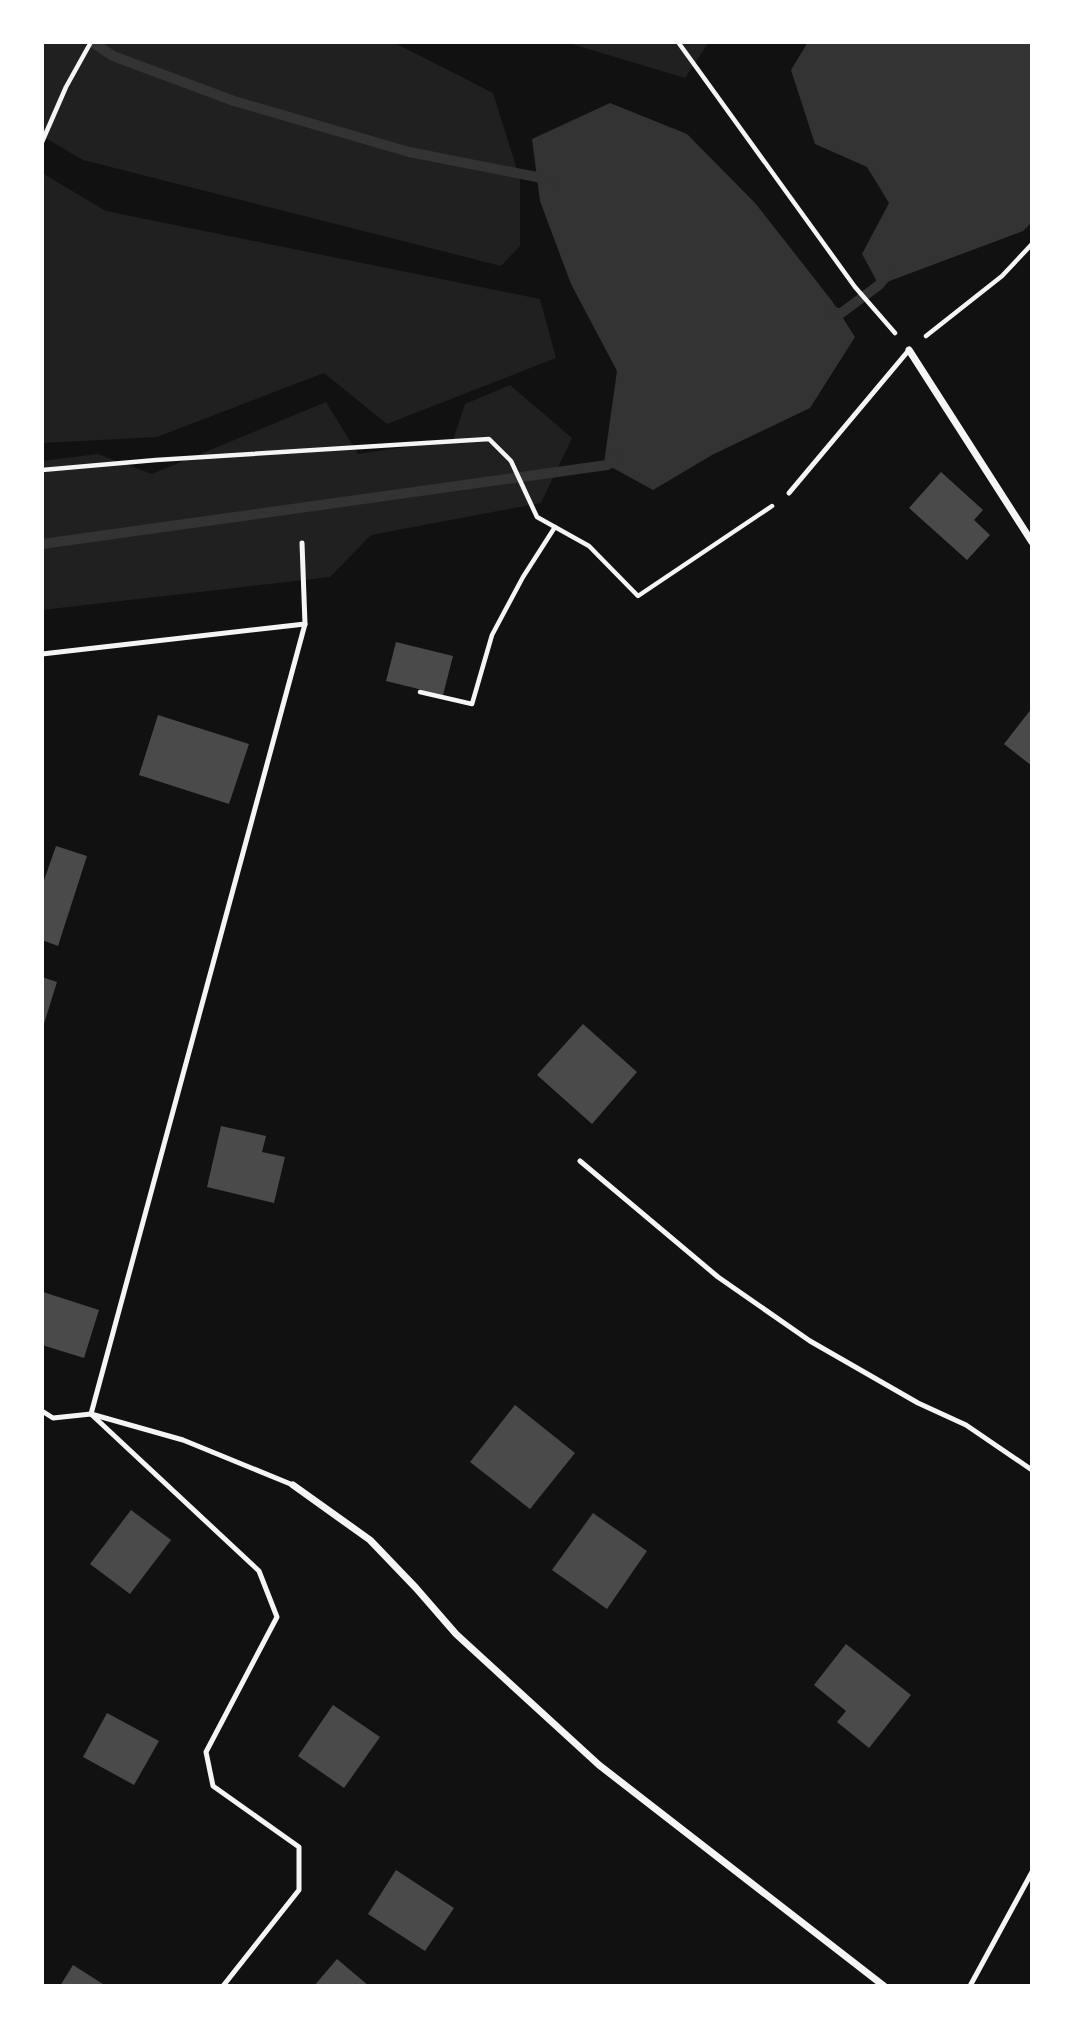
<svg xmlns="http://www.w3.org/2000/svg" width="1074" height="2028" viewBox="0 0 1074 2028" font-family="'Exo 2',sans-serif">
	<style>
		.green { fill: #202020 }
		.water { fill: #333 }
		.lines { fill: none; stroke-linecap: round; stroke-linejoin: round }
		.stream { stroke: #333; stroke-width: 10 }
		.building { fill: #4a4a4a }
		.path { stroke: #f5f5f5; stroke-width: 4.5 }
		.service { stroke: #f5f5f5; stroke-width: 5 }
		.minor { stroke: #f5f5f5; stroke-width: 7 }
	</style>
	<rect width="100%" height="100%" fill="#111"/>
	<g class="green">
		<polygon points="42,42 393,42 493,93 520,179 520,246 501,266 83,160 42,136"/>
		<polygon points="565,42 709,42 685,78"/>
		<polygon points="42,173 106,211 540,299 556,358 387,424 324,373 157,437 42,443"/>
		<polygon points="510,385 572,438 541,503 371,535 330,577 42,610 42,461 98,454 152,474 326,402 358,454 453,440 465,404"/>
	</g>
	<g class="water">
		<polygon points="808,42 1032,42 1032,222 1023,231 879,285 862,254 889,203 867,167 815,144 791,70"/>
		<polygon points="610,103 687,134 756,204 832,301 855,337 810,408 712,455 653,490 604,463 617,371 571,284 540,201 532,139"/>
	</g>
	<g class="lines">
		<g class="stream">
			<polyline points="92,42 113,56 234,101 409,152 537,177 550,183"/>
			<polyline points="830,310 840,314 879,285 888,274"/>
			<polyline points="42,544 607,465 619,457"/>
		</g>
	</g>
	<g class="building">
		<polygon points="941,472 983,510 974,520 990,535 967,560 909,508"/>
		<polygon points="396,642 453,656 443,695 386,681"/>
		<polygon points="1032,708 1032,766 1004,744"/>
		<polygon points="158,715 249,744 229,804 139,775"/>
		<polygon points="56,846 87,856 58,946 42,940 42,886"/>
		<polygon points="42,977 57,982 43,1027 42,1027"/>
		<polygon points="583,1024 637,1072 592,1124 537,1075"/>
		<polygon points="221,1126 266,1136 262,1152 285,1157 274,1203 207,1187"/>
		<polygon points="43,1292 99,1310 84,1358 42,1345"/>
		<polygon points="515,1405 575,1453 530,1509 470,1462"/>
		<polygon points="131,1510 171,1540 130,1594 90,1564"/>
		<polygon points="593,1513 647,1551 607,1609 552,1570"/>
		<polygon points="846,1644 911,1695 869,1748 837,1722 846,1711 814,1685"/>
		<polygon points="333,1705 380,1737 344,1788 298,1756"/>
		<polygon points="107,1713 159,1741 134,1785 83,1757"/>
		<polygon points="396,1870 454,1908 425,1951 368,1914"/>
		<polygon points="337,1959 369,1986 314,1986"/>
		<polygon points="73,1965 106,1986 60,1986"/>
	</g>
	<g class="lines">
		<g class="path">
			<polyline points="678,42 855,287 895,333"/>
			<polyline points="42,142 66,87 91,42"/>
			<polyline points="926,336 1002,276 1032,244"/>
			<polyline points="42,470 156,460 489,439 511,461 537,517 589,546 638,596 772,506"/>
			<polyline points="420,692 472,704 492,635 523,577 555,527"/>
		</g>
		<g class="service">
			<polyline points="789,493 909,350"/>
			<polyline points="302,543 305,624"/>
			<polyline points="42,654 305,624 91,1414"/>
			<polyline points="580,1161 718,1277 810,1341 918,1403 966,1425 1032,1470"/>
			<polyline points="42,1411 53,1418 91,1414 183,1440 293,1485"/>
			<polyline points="91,1414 259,1571 277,1617 206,1752 213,1786 299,1847 299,1890 223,1986"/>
			<polyline points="970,1986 1032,1872"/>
		</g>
		<g class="minor">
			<polyline points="909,350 1032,542"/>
			<polyline points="293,1485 370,1540 416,1588 456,1634 599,1765 884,1986"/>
		</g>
	</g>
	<rect width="1074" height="2028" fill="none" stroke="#ffffff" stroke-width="88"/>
</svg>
